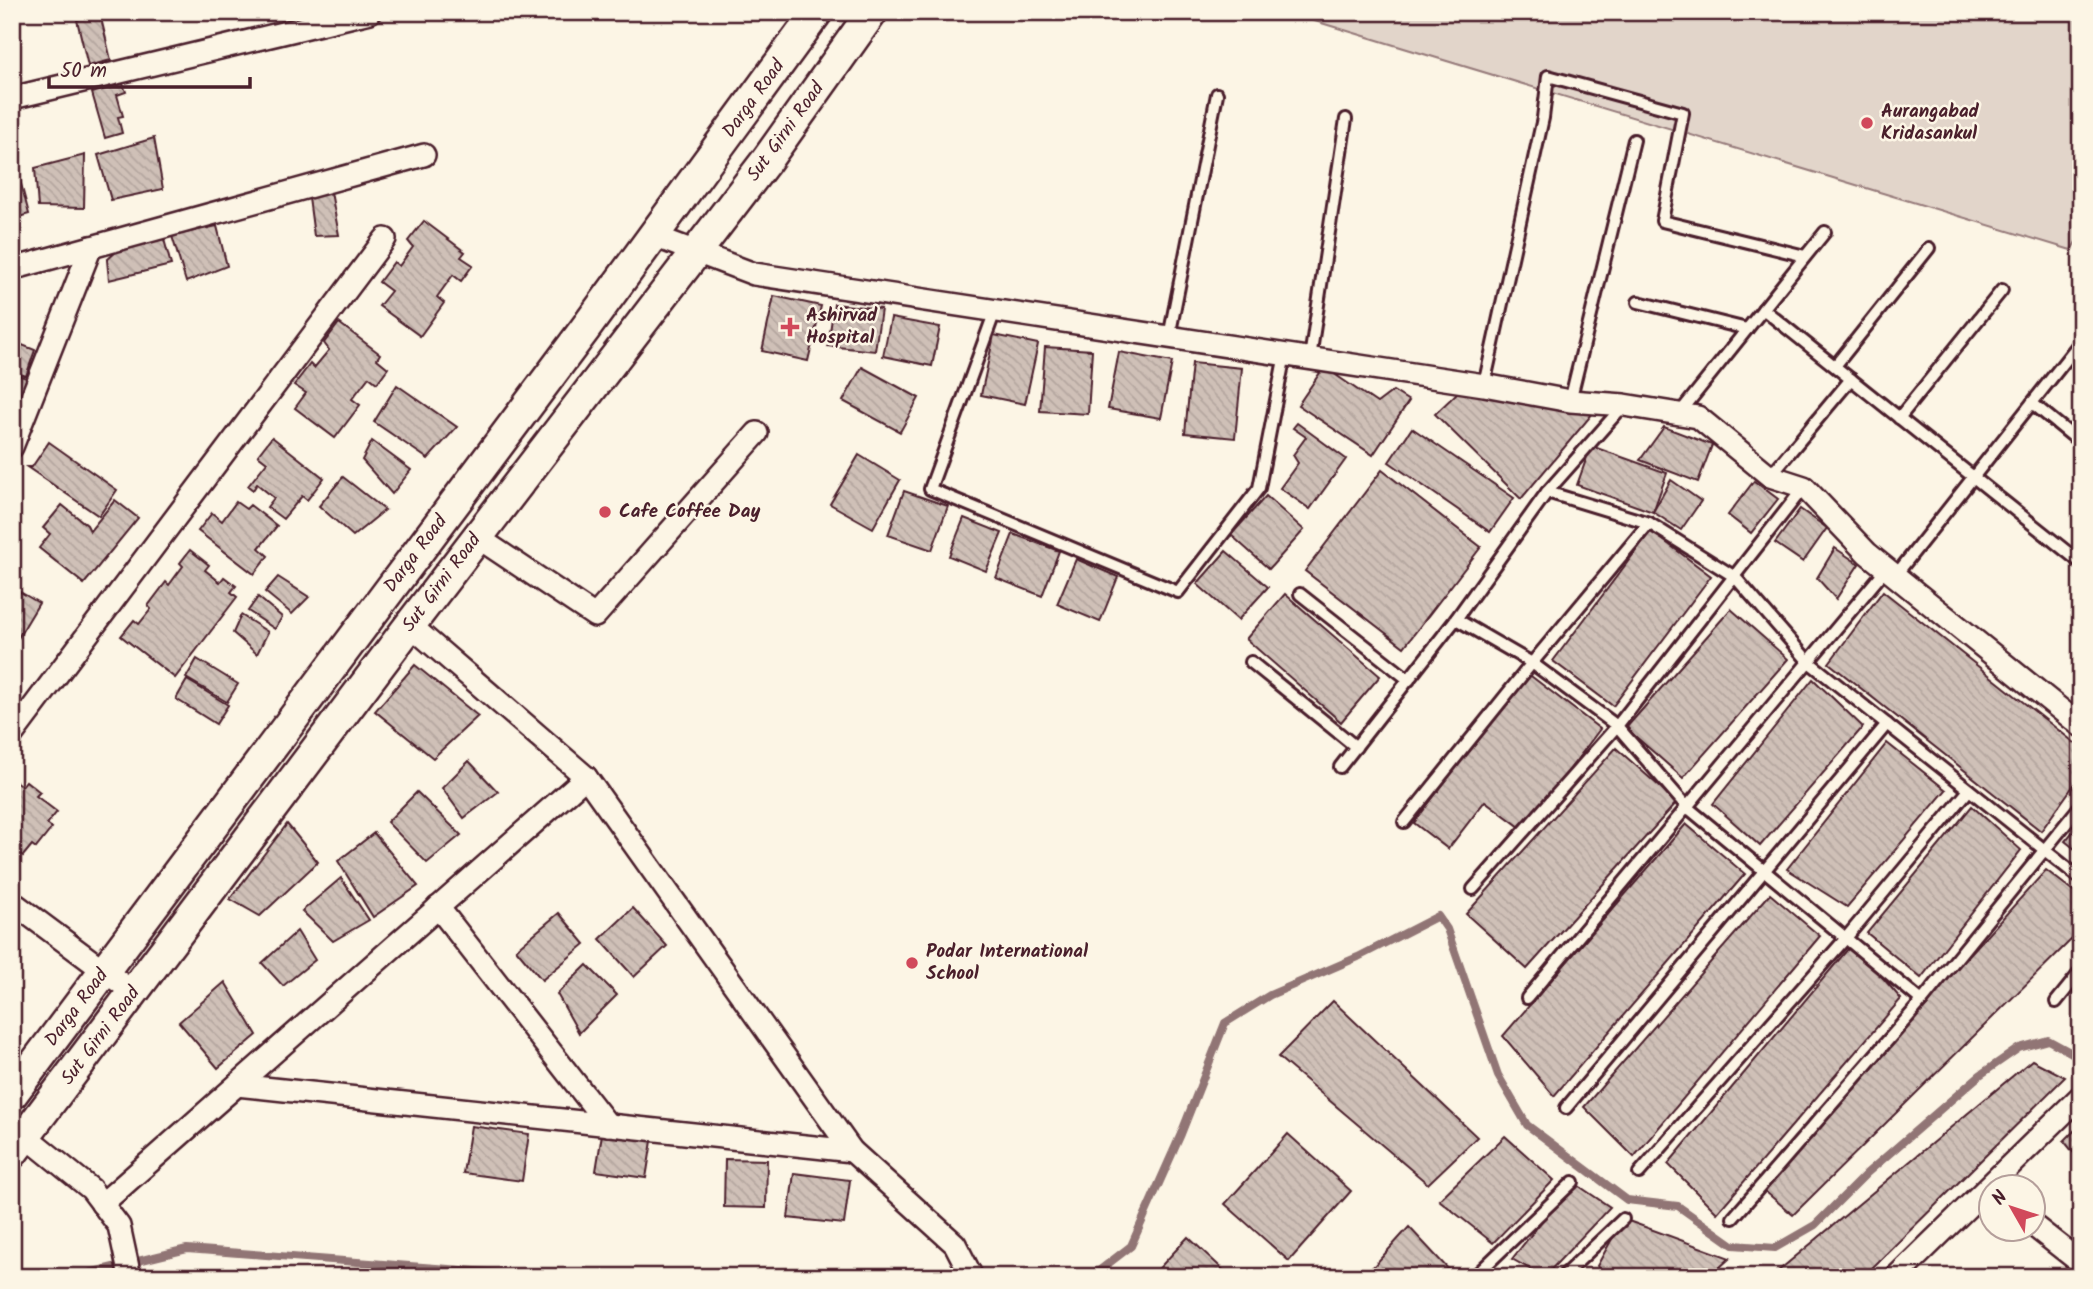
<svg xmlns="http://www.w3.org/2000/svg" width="2093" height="1289" viewBox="0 0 2093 1289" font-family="Kalam,sans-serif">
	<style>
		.grass { fill: #e2d5ca; stroke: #967a7a; stroke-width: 2 }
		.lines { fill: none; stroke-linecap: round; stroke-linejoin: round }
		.stream { stroke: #917474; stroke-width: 8 }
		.building { fill: url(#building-back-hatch); stroke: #4a1f2b; stroke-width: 2 }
		.service-casing { stroke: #4a1f2b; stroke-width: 16 }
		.minor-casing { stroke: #4a1f2b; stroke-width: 26 }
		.secondary-casing { stroke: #4a1f2b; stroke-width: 35 }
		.service { stroke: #fcf5e5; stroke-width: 10 }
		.minor { stroke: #fcf5e5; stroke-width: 21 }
		.secondary { stroke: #fcf5e5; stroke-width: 30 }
		.poi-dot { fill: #d1495b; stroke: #fcf5e5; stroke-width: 2.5 }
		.labels { text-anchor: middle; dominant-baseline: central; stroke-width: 5; stroke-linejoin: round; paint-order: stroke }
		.street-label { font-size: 19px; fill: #4a1f2b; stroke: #fcf5e5 }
		.poi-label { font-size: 19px; font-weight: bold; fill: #4a1f2b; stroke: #fcf5e5; text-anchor: start }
	</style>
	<defs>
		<pattern id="building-back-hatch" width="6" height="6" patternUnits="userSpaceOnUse" patternTransform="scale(1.75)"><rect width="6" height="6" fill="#cfc0b7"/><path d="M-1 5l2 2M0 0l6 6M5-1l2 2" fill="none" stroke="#b3a59e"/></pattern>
	</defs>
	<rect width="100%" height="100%" fill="#fcf5e5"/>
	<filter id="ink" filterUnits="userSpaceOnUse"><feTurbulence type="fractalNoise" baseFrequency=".0143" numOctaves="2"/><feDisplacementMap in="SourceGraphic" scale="14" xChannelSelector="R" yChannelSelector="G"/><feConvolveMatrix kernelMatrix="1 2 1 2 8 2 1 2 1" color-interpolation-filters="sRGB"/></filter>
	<g filter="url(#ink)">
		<polygon class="grass" points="1285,12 2081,12 2081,234 2071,250"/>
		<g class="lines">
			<g class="stream">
				<polyline points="85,1277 89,1273 187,1249 554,1277"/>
				<polyline points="1091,1277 1131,1246 1181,1134 1225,1023 1270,995 1358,957 1438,916 1447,929 1498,1075 1527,1125 1627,1200 1678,1206 1733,1245 1775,1248 1815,1225 1867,1173 1980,1075 2019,1048 2048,1040 2081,1058"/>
			</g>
		</g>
		<g class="building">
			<polygon points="100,14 111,60 88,66 77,20"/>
			<polygon points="123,84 126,92 117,95 123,116 118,117 122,133 105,138 92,93"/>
			<polygon points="154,138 163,189 111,200 98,155"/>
			<polygon points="85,155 84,208 38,207 35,168"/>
			<polygon points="20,180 29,214 12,219 12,182"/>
			<polygon points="331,192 339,235 314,236 309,198"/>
			<polygon points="424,221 465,252 461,257 473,265 461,281 453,275 437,297 444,303 420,336 379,306 391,291 379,282 394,262 399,266 413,247 408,241"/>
			<polygon points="217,226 227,266 186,282 172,236"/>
			<polygon points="162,232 171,265 109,280 107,260 126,243"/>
			<polygon points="774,296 821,306 808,361 762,351"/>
			<polygon points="834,304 881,309 875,351 828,346"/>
			<polygon points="891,318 940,327 932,366 883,356"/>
			<polygon points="339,323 380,354 377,359 388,368 377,383 369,377 352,399 360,405 335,438 295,408 306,393 294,385 310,364 314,368 329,350 324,343"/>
			<polygon points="994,335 1038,344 1025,404 981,395"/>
			<polygon points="12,341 35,350 26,376 12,371"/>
			<polygon points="1045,347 1092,350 1088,414 1040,411"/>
			<polygon points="1119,352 1172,362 1161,418 1108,409"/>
			<polygon points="1192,363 1242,368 1235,438 1185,433"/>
			<polygon points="862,367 919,398 900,432 843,401"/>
			<polygon points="1324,367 1377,403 1393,391 1409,401 1373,455 1298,405"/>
			<polygon points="12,373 29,379 20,405 12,402"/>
			<polygon points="397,385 457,427 428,459 374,422"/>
			<polygon points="1458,392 1594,412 1521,499 1435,414"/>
			<polygon points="1297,423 1346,459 1310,509 1280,488 1298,463 1293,455 1306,437 1293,428"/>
			<polygon points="1664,427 1712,445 1698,482 1640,460"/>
			<polygon points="1412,428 1514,498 1490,532 1389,462"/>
			<polygon points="272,437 324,478 307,500 302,496 283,519 267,507 274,498 257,484 253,490 248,486 267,462 258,455"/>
			<polygon points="372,441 411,470 392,494 362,460"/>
			<polygon points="49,442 117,490 99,516 27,467 32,467"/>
			<polygon points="1591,446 1667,473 1653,512 1577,485"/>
			<polygon points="859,455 900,480 873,528 830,504"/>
			<polygon points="1382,470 1481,547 1404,647 1305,571"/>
			<polygon points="343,477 385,510 353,536 319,506"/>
			<polygon points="1671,480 1701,501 1681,530 1653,512"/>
			<polygon points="1754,481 1778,499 1751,533 1728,515"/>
			<polygon points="904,491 948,506 932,550 888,535"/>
			<polygon points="1266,496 1304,530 1269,569 1231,535"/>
			<polygon points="115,500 138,518 84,584 39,548 50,534 43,528 62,505 87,525 90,531"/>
			<polygon points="236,502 246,509 250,505 277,526 259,548 268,556 254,574 198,531 212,513 222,521"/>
			<polygon points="1800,509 1827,528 1803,562 1775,543"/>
			<polygon points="964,518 1002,533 986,571 949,556"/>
			<polygon points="1651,531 1711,576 1613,706 1553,661"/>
			<polygon points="1013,534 1059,551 1042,596 996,578"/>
			<polygon points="1835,548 1859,564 1836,599 1817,578"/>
			<polygon points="190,550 209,565 205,570 220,582 224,577 236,586 231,592 237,597 175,678 121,636 134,620 139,624 151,609 148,606 166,582 169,585 183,566 180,563"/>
			<polygon points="1226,551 1268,587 1238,620 1197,584"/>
			<polygon points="1076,559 1118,577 1100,622 1057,604"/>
			<polygon points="278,577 309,597 292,614 265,592"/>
			<polygon points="15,589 39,603 12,648 12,594"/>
			<polygon points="1883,591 2081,748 2081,775 2041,831 1829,663"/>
			<polygon points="1285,594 1380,676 1341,722 1246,639"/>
			<polygon points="258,597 282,617 275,629 248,611"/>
			<polygon points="1731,609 1788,659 1683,778 1626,728"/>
			<polygon points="241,615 268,632 257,654 233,633"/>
			<polygon points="197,659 238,684 227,702 186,678"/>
			<polygon points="415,665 478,716 433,758 375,711"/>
			<polygon points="1527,673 1600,729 1524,830 1485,801 1448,849 1414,823"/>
			<polygon points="1813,679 1863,727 1760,846 1713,804"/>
			<polygon points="187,680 228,705 216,724 176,699"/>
			<polygon points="1887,743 1946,790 1847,907 1787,869"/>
			<polygon points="1616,748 1677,802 1527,969 1466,914"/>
			<polygon points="469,761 498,792 464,818 442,788"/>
			<polygon points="12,779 22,786 26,781 40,792 36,796 57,812 47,824 52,828 36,848 32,845 23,856 12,847"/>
			<polygon points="417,792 461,835 427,863 387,822"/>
			<polygon points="1972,806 2021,850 1921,978 1867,933"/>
			<polygon points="2081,822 2081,854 2065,841"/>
			<polygon points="287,824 318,862 260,916 230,899"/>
			<polygon points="1686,824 1745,874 1554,1096 1503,1036"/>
			<polygon points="374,833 418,886 373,917 338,861"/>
			<polygon points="2046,870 2081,897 2081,930 1793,1215 1760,1187"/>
			<polygon points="341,878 369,920 333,941 302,911"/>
			<polygon points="1770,894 1820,936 1634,1157 1584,1107"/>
			<polygon points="633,908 667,946 634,977 600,939"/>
			<polygon points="559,913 585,944 542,980 516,949"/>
			<polygon points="297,931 315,960 283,986 262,963"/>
			<polygon points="1853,943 1901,999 1717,1213 1668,1164"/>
			<polygon points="587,965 617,995 579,1033 557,994"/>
			<polygon points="225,982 257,1035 218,1068 179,1022"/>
			<polygon points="1333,1001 1477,1137 1428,1184 1278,1057"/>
			<polygon points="2032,1060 2065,1077 1863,1277 1771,1277"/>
			<polygon points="2081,1124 2081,1162 2064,1141"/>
			<polygon points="471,1126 529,1134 522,1181 463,1173"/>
			<polygon points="602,1134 652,1141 646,1178 596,1171"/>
			<polygon points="1288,1134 1351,1191 1289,1261 1225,1204"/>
			<polygon points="1505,1136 1554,1180 1493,1243 1439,1200"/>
			<polygon points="725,1159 767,1160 766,1208 724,1207"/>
			<polygon points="794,1173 850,1180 844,1224 788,1218"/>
			<polygon points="1573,1182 1610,1207 1544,1277 1512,1259"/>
			<polygon points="1623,1219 1730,1258 1709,1277 1605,1277 1597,1266"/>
			<polygon points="1409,1227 1453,1274 1451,1277 1364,1277"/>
			<polygon points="1188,1237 1231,1277 1151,1277"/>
		</g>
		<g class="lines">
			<defs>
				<g id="service">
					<polyline points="1638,302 1747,329"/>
					<polyline points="1763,309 2081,563"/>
					<polyline points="995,311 930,489 1178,592 1259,488 1285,354"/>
					<polyline points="1169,337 1217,94"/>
					<polyline points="1310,358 1346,119"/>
					<polyline points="1835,366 1929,248"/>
					<polyline points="1484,385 1543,118 1548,76 1683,113 1662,221 1805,256"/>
					<polyline points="1570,401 1634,140"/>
					<polyline points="2032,403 2081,443"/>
					<polyline points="1679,414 1825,232"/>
					<polyline points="1899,418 2002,290"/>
					<polyline points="1770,476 1851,379"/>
					<polyline points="1547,492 1649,523 1735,577 1809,662 2081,879"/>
					<polyline points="1895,576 2081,341"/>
					<polyline points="1300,594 1409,680"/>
					<polyline points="1456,619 1532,663 1617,726 1687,807 1922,1001"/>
					<polyline points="1251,662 1356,747"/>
					<polyline points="1340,767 1456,619 1547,492 1624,405"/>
					<polyline points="1404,822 1532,663 1649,523"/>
					<polyline points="1473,889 1617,726 1804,487"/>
					<polyline points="1527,998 1886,569"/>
					<polyline points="2056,1002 2081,971"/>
					<polyline points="1566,1108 1887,724"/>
					<polyline points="1639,1173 1846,938 1969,790"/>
					<polyline points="1733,1218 1922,1001 2081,805"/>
					<polyline points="1474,1277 1573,1182"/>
					<polyline points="1562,1277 1623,1219"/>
				</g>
				<g id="minor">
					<polyline points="12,98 370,12"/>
					<polyline points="654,236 754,274 1484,385 1570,401 1624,405 1698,417 1770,476 1804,487 1867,553 2081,726"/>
					<polyline points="12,269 424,155"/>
					<polyline points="12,447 91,247"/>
					<polyline points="477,537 595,616 757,433"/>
					<polyline points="410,625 586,777 852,1151 955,1244 972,1277"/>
					<polyline points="12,735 385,239"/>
					<polyline points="12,902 134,993"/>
					<polyline points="438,907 608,1125"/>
					<polyline points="237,1085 852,1151"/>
					<polyline points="12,1125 91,1189 119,1226 130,1277"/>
					<polyline points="102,1204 586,777"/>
					<polyline points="2034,1226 2081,1263"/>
					<polyline points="1896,1277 2081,1096"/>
				</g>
				<g id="secondary">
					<polyline points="12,1094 585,329 817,12"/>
					<polyline points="12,1153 410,625 766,161 872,12"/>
				</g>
			</defs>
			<use href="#service" class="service-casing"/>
			<use href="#minor" class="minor-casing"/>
			<use href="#secondary" class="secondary-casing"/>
			<use href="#service" class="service"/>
			<use href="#minor" class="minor"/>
			<use href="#secondary" class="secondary"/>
		</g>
	</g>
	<g class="poi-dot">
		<circle cx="1867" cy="123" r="7"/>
		<path d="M786.5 316.5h7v7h7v7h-7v7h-7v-7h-7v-7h7z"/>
		<circle cx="605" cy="512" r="7"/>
		<circle cx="912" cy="963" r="7"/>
	</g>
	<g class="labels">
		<g class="street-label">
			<text transform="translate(754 99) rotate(-54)">Darga Road</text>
			<text transform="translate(786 132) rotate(-54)">Sut Girni Road</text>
			<text transform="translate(416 554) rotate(-53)">Darga Road</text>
			<text transform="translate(442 583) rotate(-53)">Sut Girni Road</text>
			<text transform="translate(77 1008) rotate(-53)">Darga Road</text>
			<text transform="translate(101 1036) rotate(-53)">Sut Girni Road</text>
		</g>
		<g class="poi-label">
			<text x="1881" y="112">Aurangabad<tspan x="1881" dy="22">Kridasankul</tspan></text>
			<text x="806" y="316">Ashirvad<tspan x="806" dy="22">Hospital</tspan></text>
			<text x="619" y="512">Cafe Coffee Day</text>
			<text x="926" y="952">Podar International<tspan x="926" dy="22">School</tspan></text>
		</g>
	</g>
	<rect width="2093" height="1289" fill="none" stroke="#fcf5e5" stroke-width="42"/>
	<rect x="21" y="21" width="2051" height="1247" fill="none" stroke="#4a1f2b" stroke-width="2.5" filter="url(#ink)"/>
	<g transform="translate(2012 1208) rotate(309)"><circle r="33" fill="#fcf5e5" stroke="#b59f9b" stroke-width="2"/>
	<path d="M0-5L12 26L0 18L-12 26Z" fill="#d1495b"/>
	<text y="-10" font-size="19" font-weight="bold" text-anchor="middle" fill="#4a1f2b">N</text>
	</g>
	<path d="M49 77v10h201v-10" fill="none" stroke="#4a1f2b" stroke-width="3.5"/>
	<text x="60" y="77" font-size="21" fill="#4a1f2b" stroke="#fcf5e5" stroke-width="5" paint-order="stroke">50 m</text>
</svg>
